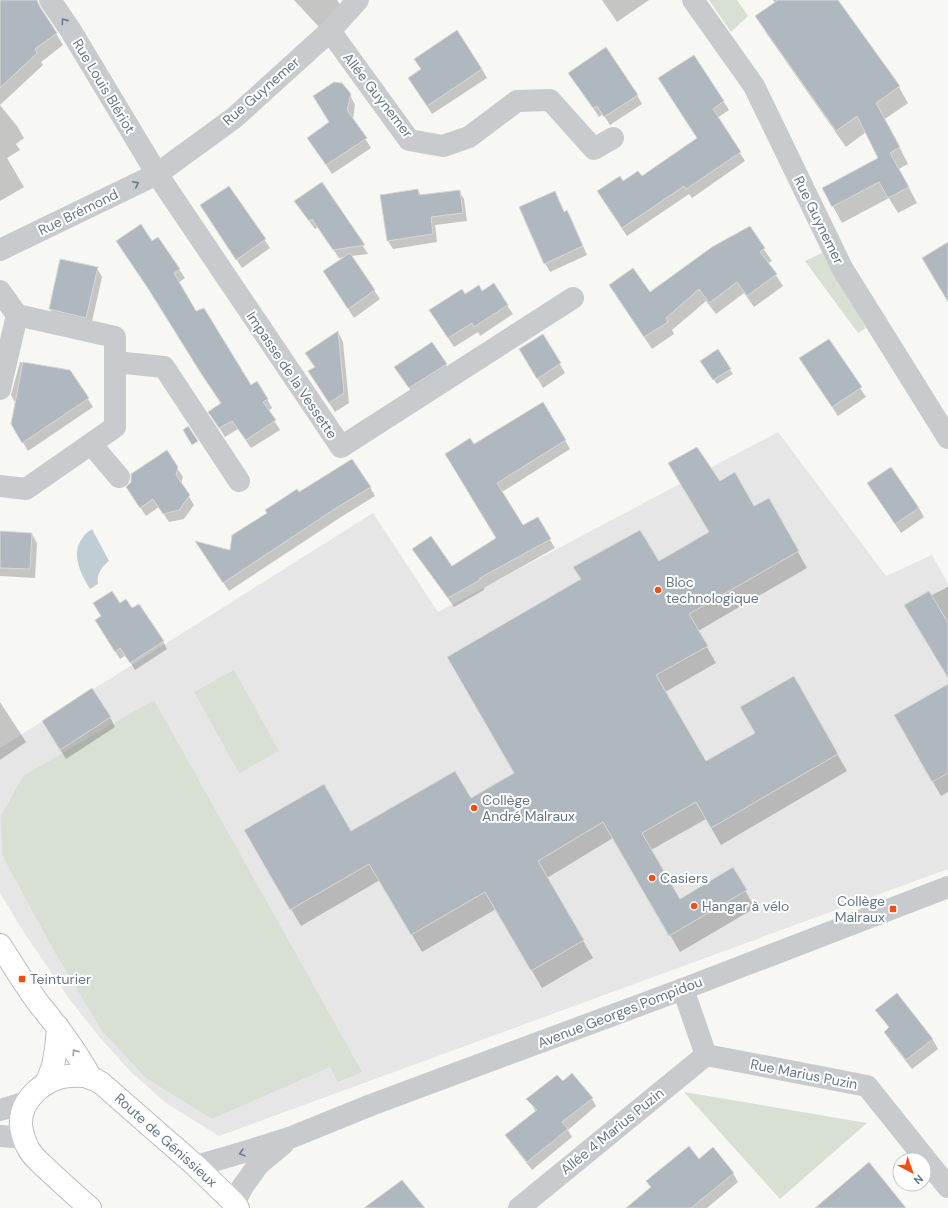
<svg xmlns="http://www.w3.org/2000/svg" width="948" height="1208" viewBox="0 0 948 1208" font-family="'DM Sans',sans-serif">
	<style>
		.built { fill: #e5e6e5 }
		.green { fill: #d8e0d4 }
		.water { fill: #c0cdd2 }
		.shadow { fill: #0003 }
		.building { fill: #afb8be; stroke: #d9d9d6 }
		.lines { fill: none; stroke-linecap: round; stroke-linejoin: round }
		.major-casing { stroke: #babec2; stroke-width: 24 }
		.minor { stroke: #c7cbce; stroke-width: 22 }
		.major { stroke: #fff; stroke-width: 22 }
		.oneway { stroke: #687b8c }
		.oneway2 { stroke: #92a0ac }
		.poi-dot { fill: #f44e18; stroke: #fff; stroke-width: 1.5 }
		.labels { text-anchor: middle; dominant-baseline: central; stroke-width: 4; stroke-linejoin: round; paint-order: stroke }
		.street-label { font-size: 14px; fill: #637788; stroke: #fff }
		.poi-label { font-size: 14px; fill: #637788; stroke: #fff; text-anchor: start }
	</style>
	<rect width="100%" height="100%" fill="#f7f7f4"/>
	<polygon class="built" points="778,432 886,576 932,555 948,584 948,869 219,1136 166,1103 131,1072 102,1040 70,1000 23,931 0,893 0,748 373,513 438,612"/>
	<g class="green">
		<polygon points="709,0 737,0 748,16 731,32"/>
		<polygon points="822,253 866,328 858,333 805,261"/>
		<polygon points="234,670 279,751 239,773 194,692"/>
		<polygon points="154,700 362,1072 338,1082 330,1067 212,1119 146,1078 102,1031 53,949 2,855 1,816 23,776"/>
		<polygon points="684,1092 867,1123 780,1199"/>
	</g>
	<path class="water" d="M92,529l17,32c-7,5 -13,14 -11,23l-8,5c-13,-21 -22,-44 2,-60z"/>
	<g class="shadow">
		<polygon points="0,0 36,0 63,45 41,62 43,65 0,105 17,126 24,138 16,144 20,150 7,158 24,187 0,201"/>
		<polygon points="294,0 337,0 341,6 319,27"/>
		<polygon points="602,0 649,0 617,22"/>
		<polygon points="773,0 837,0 899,87 908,103 885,119 908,164 899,169 917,203 898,213 889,198 842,223 823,188 880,158 866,132 846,147 766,33 757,16 775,3"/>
		<polygon points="694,56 729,110 717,118 745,161 692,198 689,194 627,236 603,200 623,182 641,177 698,139"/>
		<polygon points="482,69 487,78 432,114 415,87"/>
		<polygon points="569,73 637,95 642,104 610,125 603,114 599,117"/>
		<polygon points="350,95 355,105 353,119 371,148 332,174 308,138 330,123"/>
		<polygon points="322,183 368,254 351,256 380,299 354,318 324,272 346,257 339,258 318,227 315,229 301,210"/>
		<polygon points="229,187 270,248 242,268 207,214"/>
		<polygon points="418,190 421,195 459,191 464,199 467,221 435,225 437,242 393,249 388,241 381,196"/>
		<polygon points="554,193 565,213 567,212 572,220 587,255 550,272 545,263"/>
		<polygon points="749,228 772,261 768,263 783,286 754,307 744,293 716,314 706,301 672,330 674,334 652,349 617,297 649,293"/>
		<polygon points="158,238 185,278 178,283 196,312 251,386 267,399 272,408 268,411 280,430 251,448 238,429 225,437 215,421 221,404 156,299 117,241 151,243"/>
		<polygon points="97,268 102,277 91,326 55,318 50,309"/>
		<polygon points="482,292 507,305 513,314 480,336 478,332 454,347 430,311 464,296"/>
		<polygon points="338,332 343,342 349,403 335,412 315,381 315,368 306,354"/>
		<polygon points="543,335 565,373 543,388 521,349"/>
		<polygon points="828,340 866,397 838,416 806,368"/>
		<polygon points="432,343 452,374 416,397 395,368"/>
		<polygon points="717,351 733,374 717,384 704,365"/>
		<polygon points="20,362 70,371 93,407 28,451 12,424 16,404 11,395"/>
		<polygon points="565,440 570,449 502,492 523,527 537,519 555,548 484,588 484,590 454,607 413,549 452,567 497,538 474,445"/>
		<polygon points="177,468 183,477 181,484 194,505 184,519 169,522 159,507 146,516 127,487"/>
		<polygon points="719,482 754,508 768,499 807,568 698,631 716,663 665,692 706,762 756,733 793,677 847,771 721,845 706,819 651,850 680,900 733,869 755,908 680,952 613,838 547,878 593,958 542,988 496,909 422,952 380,880 301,926 246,831 351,832 471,800 516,773 658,562 710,533"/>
		<polygon points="868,484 919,508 924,517 901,533"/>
		<polygon points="370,487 375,496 341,517 229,591 201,550 231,551 299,494"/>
		<polygon points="0,532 32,534 37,543 35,578 0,576"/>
		<polygon points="948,587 948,676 930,596"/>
		<polygon points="120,605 132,610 163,641 167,649 135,670 126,655 120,659 101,629 102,616"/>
		<polygon points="948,691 948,792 941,796 895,716"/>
		<polygon points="0,702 26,742 0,760"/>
		<polygon points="110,717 115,727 66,759 48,730"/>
		<polygon points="897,994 933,1040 938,1049 912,1069 890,1041 885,1032 889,1028 877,1010"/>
		<polygon points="562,1082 592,1099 596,1106 568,1130 572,1137 532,1170 511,1143 507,1135 536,1112 528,1099"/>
		<polygon points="699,1160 733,1173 738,1182 707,1208 640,1208 651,1188 647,1181"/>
	</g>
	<g class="building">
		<polygon points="0,0 37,0 40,7 57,33 35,49 37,53 0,88"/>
		<polygon points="778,0 838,0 900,86 876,103 900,147 890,153 909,187 888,198 879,182 832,207 822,188 878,158 857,116 836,131 755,16"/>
		<polygon points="457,30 482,69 427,106 408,78 421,69 414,59"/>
		<polygon points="606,47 638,95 604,117 597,106 593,108 568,73"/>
		<polygon points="694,55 724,101 713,109 741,152 686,189 684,186 622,228 597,191 620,176 623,181 638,171 642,176 697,138 658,78"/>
		<polygon points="334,82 342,83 351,94 347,110 367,138 326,165 307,138 329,122 313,96"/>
		<polygon points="322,182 365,245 333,250 312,219 309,221 294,201"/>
		<polygon points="229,186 266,239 236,260 200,205"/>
		<polygon points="418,189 419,195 460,190 463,213 431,217 433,234 387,241 380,195"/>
		<polygon points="555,191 564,212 567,210 583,246 544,264 519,207"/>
		<polygon points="141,224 152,241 158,237 180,269 174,273 196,311 204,308 251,385 257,381 268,399 263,402 276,420 246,440 232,421 219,428 208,412 221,403 202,375 149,290 116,241"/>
		<polygon points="750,226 765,248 760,252 777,274 747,296 737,282 709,303 699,289 666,318 668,322 644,337 609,285 633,268 650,292 712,247"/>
		<polygon points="948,242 948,302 922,258"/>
		<polygon points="350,253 375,290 348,309 323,271"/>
		<polygon points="60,259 98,267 86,318 49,309"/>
		<polygon points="494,283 508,305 474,327 472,323 448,338 429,310 462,289 465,294 479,285 482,291"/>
		<polygon points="338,331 344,393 329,403 308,371 315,367 305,353"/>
		<polygon points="543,334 561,363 537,379 519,349"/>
		<polygon points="829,339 862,387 832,407 799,358"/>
		<polygon points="432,342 447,364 409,388 394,367"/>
		<polygon points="718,349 731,369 713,380 700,361"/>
		<polygon points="23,362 70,370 89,398 22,443 11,424"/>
		<polygon points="543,402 566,440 497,483 523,525 538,517 551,539 480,578 480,580 448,598 412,549 431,536 452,566 496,538 445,454 470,438 474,444"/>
		<polygon points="188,426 198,441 192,445 183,430"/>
		<polygon points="697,447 720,481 735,472 754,506 769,498 799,551 689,614 708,646 656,675 706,761 755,733 740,707 794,676 838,754 711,828 696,802 642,833 680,899 733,867 747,890 669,936 603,822 538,861 584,940 531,971 485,892 411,935 369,864 290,910 244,830 324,784 351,831 455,771 471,798 514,773 447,657 581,579 573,567 640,530 659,561 709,532 668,463"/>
		<polygon points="167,450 178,467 176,475 190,495 179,510 163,514 153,499 140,508 126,487 131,482 131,474"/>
		<polygon points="352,459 371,487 336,508 223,583 195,541 230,550 232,535 267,513 265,510 297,489 299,492"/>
		<polygon points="891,467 919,508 895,524 867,483"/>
		<polygon points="0,531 32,533 30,569 0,568"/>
		<polygon points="112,591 120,603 126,599 132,608 139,604 164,641 130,663 120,648 115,652 95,620 101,616 93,603"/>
		<polygon points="929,591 948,623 948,678 904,605"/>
		<polygon points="948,684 948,773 932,782 894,715"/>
		<polygon points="92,688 111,717 60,750 42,721"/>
		<polygon points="897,993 933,1039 906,1060 884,1032 889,1027 875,1010"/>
		<polygon points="572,1073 593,1098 562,1122 568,1129 527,1162 505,1135 537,1110 526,1099 557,1075 563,1081"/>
		<polygon points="689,1146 699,1159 713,1147 734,1173 691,1208 626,1208 651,1187 646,1181"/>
		<polygon points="869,1162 906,1208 815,1208"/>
		<polygon points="402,1180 425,1208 364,1208"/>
	</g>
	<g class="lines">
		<defs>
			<g id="major">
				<path d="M0,945c13,20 25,40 39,59 19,23 38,47 51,73"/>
				<polyline points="46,1084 53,1066 56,1049 58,1027"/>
				<path d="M90,1208c-14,-12 -27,-24 -41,-37 -7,-7 -18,-15 -22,-25 -3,-6 -5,-13 -6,-20 -2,-26 24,-48 48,-50 7,0 15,-1 21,2 4,1 8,3 11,5l95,83 38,37 4,5"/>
			</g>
		</defs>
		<use href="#major" class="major-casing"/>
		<g class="minor">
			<polyline points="50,0 71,31 157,174 341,447 573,298"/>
			<polyline points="693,0 754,86 842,268 948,438"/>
			<polyline points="330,31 409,140 443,146 469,137 517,101 550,100 594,149 613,138"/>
			<polyline points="0,250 157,174 234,118 330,31 358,0"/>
			<polyline points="0,291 17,315 115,337 115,427 26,489 0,486"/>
			<polyline points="115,362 164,367 239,481"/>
			<polyline points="0,389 17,315"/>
			<polyline points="91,444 119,477"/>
			<polyline points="683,989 706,1055 867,1086 948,1187"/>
			<polyline points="0,1110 27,1102"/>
			<polyline points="0,1136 24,1138"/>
			<polyline points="196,1166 251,1150 292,1137 371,1105 683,989 948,887"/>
			<polyline points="234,1203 243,1186 259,1164 283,1144"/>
			<polyline points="519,1208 706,1055"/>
		</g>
		<use href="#major" class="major"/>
	</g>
	<defs><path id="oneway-chevron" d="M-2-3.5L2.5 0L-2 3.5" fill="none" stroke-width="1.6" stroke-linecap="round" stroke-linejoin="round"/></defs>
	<g class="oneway">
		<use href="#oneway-chevron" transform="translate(64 21) rotate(-125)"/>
		<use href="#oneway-chevron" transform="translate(136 184) rotate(-26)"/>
		<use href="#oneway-chevron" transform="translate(242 1153) rotate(165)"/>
	</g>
	<use class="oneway2" href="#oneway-chevron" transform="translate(75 1052) rotate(-124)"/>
	<g class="poi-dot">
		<circle cx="658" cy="590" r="4"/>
		<circle cx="474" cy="808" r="4"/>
		<circle cx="652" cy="878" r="4"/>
		<circle cx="694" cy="906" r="4"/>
		<rect x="889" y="905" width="8" height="8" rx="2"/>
		<rect x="18" y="975" width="8" height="8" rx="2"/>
	</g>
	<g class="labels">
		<g class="street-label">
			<text transform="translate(104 86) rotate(59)">Rue Louis Blériot</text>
			<text transform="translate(261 91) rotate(-41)">Rue Guynemer</text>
			<text transform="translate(378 95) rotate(52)">Allée Guynemer</text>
			<text transform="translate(78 212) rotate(-26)">Rue Brémond</text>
			<text transform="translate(819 220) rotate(64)">Rue Guynemer</text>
			<text transform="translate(292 375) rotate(56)">Impasse de la Vessette</text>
			<text transform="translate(620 1012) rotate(-21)">Avenue Georges Pompidou</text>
			<text transform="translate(804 1074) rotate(11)">Rue Marius Puzin</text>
			<text transform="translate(612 1131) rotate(-39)">Allée 4 Marius Puzin</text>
			<text transform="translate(166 1140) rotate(42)">Route de Génissieux</text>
		</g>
		<g class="poi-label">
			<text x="666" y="582">Bloc<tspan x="666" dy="16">technologique</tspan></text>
			<text x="482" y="800">Collège<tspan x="482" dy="16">André Malraux</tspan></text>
			<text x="660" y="878">Casiers</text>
			<text x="885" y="901" text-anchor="end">Collège<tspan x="885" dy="16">Malraux</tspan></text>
			<text x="702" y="906">Hangar à vélo</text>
			<text x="30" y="979">Teinturier</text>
		</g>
	</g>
	<g transform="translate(912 1172) rotate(139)"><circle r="19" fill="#ffffff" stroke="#c1c9cf"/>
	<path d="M0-3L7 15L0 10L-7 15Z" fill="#f44e18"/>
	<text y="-6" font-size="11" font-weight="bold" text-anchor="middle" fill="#637788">N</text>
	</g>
</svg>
